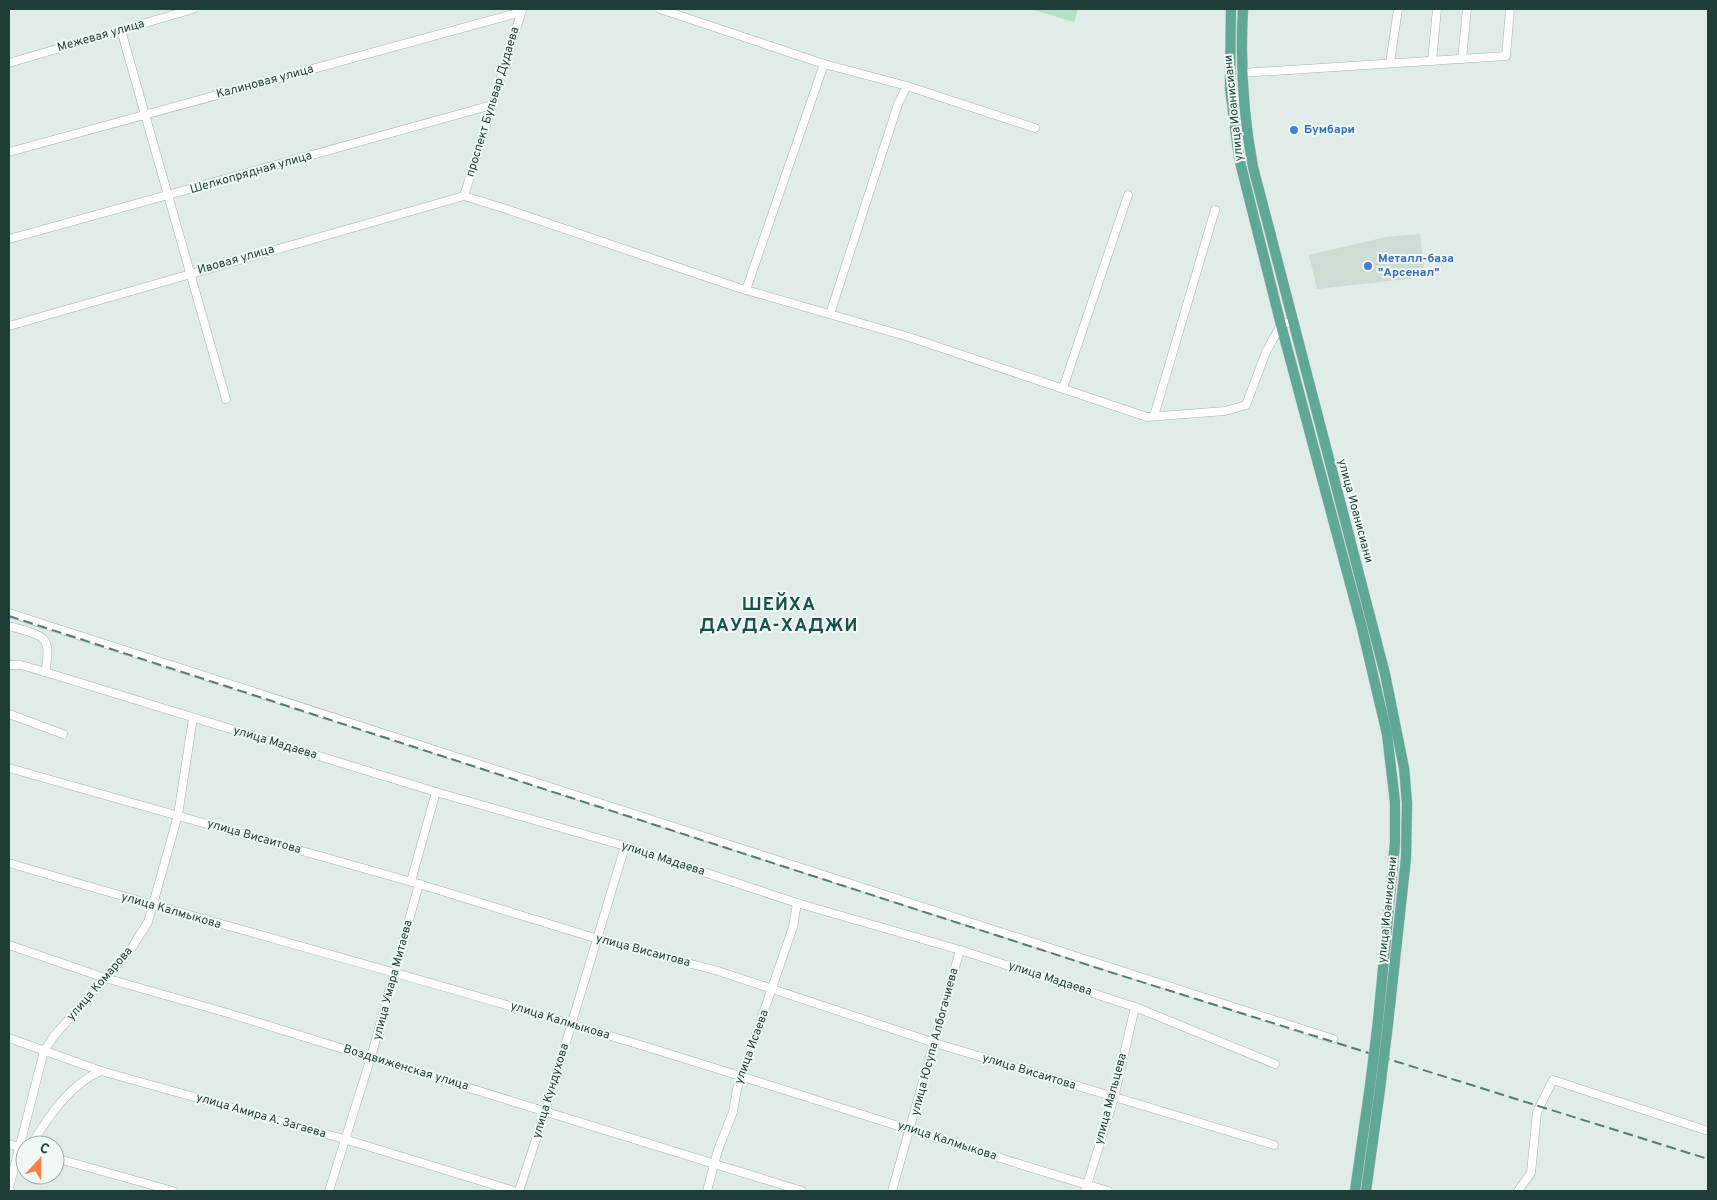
<svg xmlns="http://www.w3.org/2000/svg" width="1717" height="1200" viewBox="0 0 1717 1200" font-family="Overpass,sans-serif">
	<style>
		.built { fill: #cedcd6 }
		.green { fill: #b6e0c3 }
		.lines { fill: none; stroke-linecap: round; stroke-linejoin: round }
		.minor-casing { stroke: #a2b4af; stroke-width: 9 }
		.major-casing { stroke: #c0c9c7; stroke-width: 11 }
		.minor { stroke: #fff; stroke-width: 8 }
		.major { stroke: #5fa797; stroke-width: 10 }
		.rail { stroke: #597a73; stroke-width: 2; stroke-dasharray: 10 5; stroke-linecap: butt }
		.major-bridge-casing { stroke: #c0c9c7; stroke-width: 11; stroke-linecap: butt }
		.major-bridge { stroke: #5fa797; stroke-width: 10 }
		.shop-dot { fill: #3f7fe0; stroke: #f0f9f5; stroke-width: 2 }
		.labels { text-anchor: middle; dominant-baseline: central; stroke-width: 4; stroke-linejoin: round; paint-order: stroke }
		.street-label { font-size: 12px; fill: #1f3e37; stroke: #f0f9f5 }
		.shop-label { font-size: 12px; font-weight: bold; fill: #366cbe; stroke: #f0f9f5; text-anchor: start }
		.district-label { font-size: 18px; font-weight: bold; letter-spacing: 1px; fill: #185247; stroke: #f0f9f5 }
	</style>
	<rect width="100%" height="100%" fill="#dfece7"/>
	<polygon class="built" points="1420,234 1425,277 1317,289 1309,255 1386,237"/>
	<polygon class="green" points="1031,9 1078,9 1074,22"/>
	<g class="lines">
		<defs>
			<g id="minor">
				<polyline points="660,9 824,64 907,86 1035,128"/>
				<polyline points="121,30 226,399"/>
				<polyline points="1462,59 1467,9"/>
				<polyline points="1432,61 1437,9"/>
				<polyline points="9,63 193,9"/>
				<polyline points="1390,63 1398,9"/>
				<polyline points="1241,73 1506,56 1510,9"/>
				<polyline points="9,152 521,12"/>
				<polyline points="464,196 509,210 739,288 909,337 1147,417 1225,411 1246,405 1266,352 1281,325 1292,321"/>
				<polyline points="464,196 522,10"/>
				<polyline points="9,239 492,105"/>
				<polyline points="746,290 824,64"/>
				<polyline points="830,314 898,104 907,86"/>
				<polyline points="9,326 464,196"/>
				<polyline points="1063,388 1128,195"/>
				<polyline points="1154,416 1215,210"/>
				<polyline points="9,613 1333,1039"/>
				<path d="M9,626c34,10 44,8 36,46"/>
				<polyline points="9,665 21,665 45,672 436,792 625,846 797,903 960,950 1135,1007 1275,1064"/>
				<polyline points="9,714 63,734"/>
				<polyline points="9,768 419,884 598,939 718,971 935,1043 1274,1145"/>
				<path d="M9,863c188,56 377,105 565,162 179,53 356,113 534,166"/>
				<polyline points="411,881 436,792"/>
				<polyline points="9,945 105,978 224,1012 802,1191"/>
				<polyline points="9,1038 101,1071 344,1139 514,1191"/>
				<polyline points="9,1144 25,1149"/>
				<path d="M31,1145c17,-28 39,-61 70,-74"/>
				<polyline points="55,1158 173,1191"/>
				<polyline points="9,1188 44,1051 54,1036 131,949 148,922 178,815 193,718"/>
				<polyline points="329,1191 371,1057 419,884"/>
				<polyline points="519,1191 545,1112 625,846"/>
				<polyline points="707,1191 718,1150 733,1112 737,1089 793,927 797,903"/>
				<polyline points="892,1191 960,950"/>
				<polyline points="1085,1191 1114,1098 1135,1007"/>
				<polyline points="1518,1191 1531,1173 1537,1112 1553,1080 1708,1131"/>
			</g>
			<g id="major">
				<polyline points="1231,9 1230,88 1239,158 1281,325 1362,628 1387,734 1395,802 1395,843 1378,1021"/>
				<path d="M1243,9c-3,53 0,105 10,158l132,507 19,94 3,35 -1,55 -18,166"/>
				<polyline points="1355,1191 1370,1086"/>
				<polyline points="1366,1191 1380,1089"/>
			</g>
		</defs>
		<use href="#minor" class="minor-casing"/>
		<use href="#major" class="major-casing"/>
		<use href="#minor" class="minor"/>
		<use href="#major" class="major"/>
		<polyline class="rail" points="9,616 1113,973 1708,1159"/>
		<defs>
			<g id="major-bridge">
				<polyline points="1370,1086 1378,1021"/>
				<polyline points="1380,1089 1388,1024"/>
			</g>
		</defs>
		<use href="#major-bridge" class="major-bridge-casing"/>
		<use href="#major-bridge" class="major-bridge"/>
	</g>
	<g class="shop-dot">
		<circle cx="1294" cy="130" r="5"/>
		<circle cx="1368" cy="266" r="5"/>
	</g>
	<g class="labels">
		<g class="street-label">
			<text transform="translate(101 36) rotate(-16)">Межевая улица</text>
			<text transform="translate(265 82) rotate(-15)">Калиновая улица</text>
			<text transform="translate(493 102) rotate(-73)">проспект Бульвар Дудаева</text>
			<text transform="translate(1234 108) rotate(-96)">улица Иоанисиани</text>
			<text transform="translate(251 173) rotate(-16)">Шелкопрядная улица</text>
			<text transform="translate(236 260) rotate(-16)">Ивовая улица</text>
			<text transform="translate(1355 511) rotate(75)">улица Иоанисиани</text>
			<text transform="translate(275 743) rotate(17)">улица Мадаева</text>
			<text transform="translate(254 837) rotate(16)">улица Висаитова</text>
			<text transform="translate(663 859) rotate(18)">улица Мадаева</text>
			<text transform="translate(1388 910) rotate(-84)">улица Иоанисиани</text>
			<text transform="translate(171 911) rotate(16)">улица Калмыкова</text>
			<text transform="translate(643 951) rotate(15)">улица Висаитова</text>
			<text transform="translate(1050 979) rotate(18)">улица Мадаева</text>
			<text transform="translate(393 980) rotate(-75)">улица Умара Митаева</text>
			<text transform="translate(100 984) rotate(-49)">улица Комарова</text>
			<text transform="translate(560 1021) rotate(17)">улица Калмыкова</text>
			<text transform="translate(935 1042) rotate(-75)">улица Юсупа Албогачиева</text>
			<text transform="translate(752 1047) rotate(-70)">улица Исаева</text>
			<text transform="translate(406 1068) rotate(17)">Воздвиженская улица</text>
			<text transform="translate(1029 1072) rotate(17)">улица Висаитова</text>
			<text transform="translate(551 1091) rotate(-73)">улица Кундухова</text>
			<text transform="translate(1111 1099) rotate(-75)">улица Мальцева</text>
			<text transform="translate(261 1116) rotate(16)">улица Амира А. Загаева</text>
			<text transform="translate(947 1141) rotate(18)">улица Калмыкова</text>
		</g>
		<g class="shop-label">
			<text x="1304" y="130">Бумбари</text>
			<text x="1378" y="259">Металл-база<tspan x="1378" dy="14">"Арсенал"</tspan></text>
		</g>
		<g class="district-label">
			<text x="779" y="605">ШЕЙХА<tspan x="779" dy="21">ДАУДА-ХАДЖИ</tspan></text>
		</g>
	</g>
	<rect width="1717" height="1200" fill="none" stroke="#1f3e37" stroke-width="20"/>
	<g transform="translate(40 1160) rotate(22)"><circle r="24" fill="#f0f9f5" stroke="#9caea9"/>
	<path d="M0-4L9 19L0 12L-9 19Z" fill="#ff7f4b"/>
	<text y="-8" font-size="14" font-weight="bold" text-anchor="middle" fill="#1f3e37">С</text>
	</g>
</svg>
